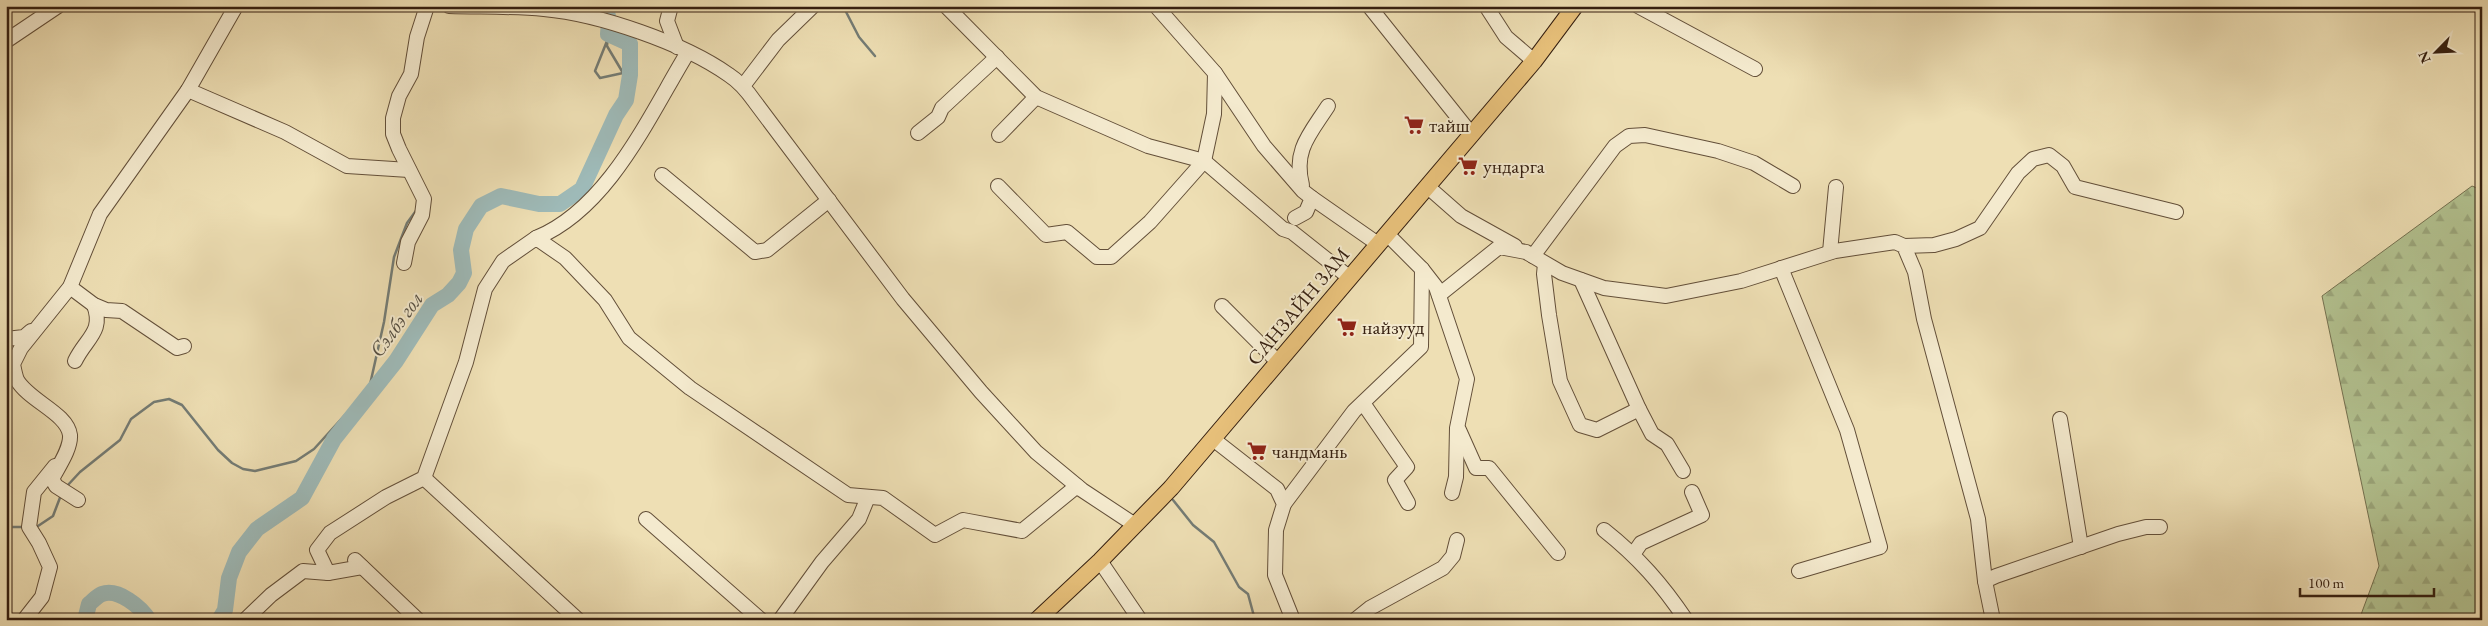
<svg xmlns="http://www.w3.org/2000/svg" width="2488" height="626" viewBox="0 0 2488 626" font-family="'EB Garamond',serif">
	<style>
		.forest { fill: url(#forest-firs); stroke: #747150 }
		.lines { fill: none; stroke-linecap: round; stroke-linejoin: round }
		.stream { stroke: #747c75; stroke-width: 2.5 }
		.river { stroke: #9ebab8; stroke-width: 16 }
		.minor-casing { stroke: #634f39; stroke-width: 16 }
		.major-casing { stroke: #351f10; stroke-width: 18 }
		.minor { stroke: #f4eace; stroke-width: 14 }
		.major { stroke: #e7c07a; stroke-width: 16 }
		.labels { text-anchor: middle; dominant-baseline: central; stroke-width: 4; stroke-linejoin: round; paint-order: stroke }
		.poi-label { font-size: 20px; fill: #351f10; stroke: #f4eace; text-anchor: start }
		.street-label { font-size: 20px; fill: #351f10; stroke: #f4eace }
		.water-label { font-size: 21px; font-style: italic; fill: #544e42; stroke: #f4eace }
	</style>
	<defs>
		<pattern id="forest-firs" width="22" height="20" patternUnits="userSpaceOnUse" patternTransform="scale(1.25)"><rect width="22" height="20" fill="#b3c391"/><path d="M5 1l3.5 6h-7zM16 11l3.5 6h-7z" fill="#9ba77c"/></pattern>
	</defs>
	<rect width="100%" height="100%" fill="#eedfb4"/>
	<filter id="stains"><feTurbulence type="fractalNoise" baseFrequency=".004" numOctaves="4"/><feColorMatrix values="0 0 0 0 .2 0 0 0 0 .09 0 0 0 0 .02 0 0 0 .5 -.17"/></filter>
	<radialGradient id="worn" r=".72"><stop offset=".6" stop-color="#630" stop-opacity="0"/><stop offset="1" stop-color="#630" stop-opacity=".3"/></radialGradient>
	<polygon class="forest" points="2472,186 2482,190 2482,620 2359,620 2379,566 2322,296"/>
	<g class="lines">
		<g class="stream">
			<polyline points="843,6 859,37 875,56"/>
			<polyline points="608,34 607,46 629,83"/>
			<polyline points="607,41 595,71 600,78 623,73"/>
			<polyline points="67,486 80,472 120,440 131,419 154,402 169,399 182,405 218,450 232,463 243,469 255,471 296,461 314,449 344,416 367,398 384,322 394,257 407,223 418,208"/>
			<polyline points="1173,500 1193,525 1214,542 1239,587 1248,594 1255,620"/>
			<polyline points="6,527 25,527"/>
			<polyline points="35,528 53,516 61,495"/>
		</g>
		<g class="river">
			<path d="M85,620l4,-16c4,-3 8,-8 13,-10 16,-6 39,13 47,26"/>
			<polyline points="219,620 225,610 229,578 239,552 257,529 302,498 334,439 396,361 432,305 448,295 459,283 464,273 461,250 466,229 481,206 501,196 539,204 560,204 582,189 616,115 626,100 630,75 630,44 608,34 609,22 606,6"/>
		</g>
		<defs>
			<g id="minor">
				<path d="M449,6c31,1 64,0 95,3 55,5 140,34 185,66 11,7 19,17 26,27l148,197 78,93 55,60 46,38 53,35"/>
				<polyline points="671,6 667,21 677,47"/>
				<polyline points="946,6 1036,97 1148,146 1204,161 1283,229 1292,232 1350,278"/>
				<polyline points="1369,6 1472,135"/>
				<polyline points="1486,6 1506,37 1534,61"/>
				<polyline points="1638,6 1755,69"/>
				<polyline points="6,41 58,6"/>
				<polyline points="1215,73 1264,146 1303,191 1312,198 1306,212 1295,218"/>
				<polyline points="743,86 778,40 813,6"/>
				<polyline points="188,90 285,132 347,166 409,170"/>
				<polyline points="918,133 938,117 942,108 997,57"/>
				<polyline points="999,135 1036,97"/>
				<polyline points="662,175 755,252 767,250 829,200"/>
				<path d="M1302,185c-9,-35 8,-51 26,-79"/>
				<polyline points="998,186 1046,235 1067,232 1097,257 1111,257 1150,222 1204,161 1214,114 1215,73 1156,6"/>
				<polyline points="1428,187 1461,216 1515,246"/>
				<polyline points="1312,198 1378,244"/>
				<polyline points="1387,234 1422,269 1436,287 1467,379 1457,428 1456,477 1452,493"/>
				<path d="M536,238c73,-30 113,-122 152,-186"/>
				<polyline points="1904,246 1934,245 1956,239 1980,228 2018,173 2033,159 2049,155 2063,166 2075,187 2176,212"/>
				<polyline points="1830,252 1836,187"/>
				<polyline points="1533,256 1615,146 1629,136 1645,135 1718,151 1754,163 1793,186"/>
				<polyline points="404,263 408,242 422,215 424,199 399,149 393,134 393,118 399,96 411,74 417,37 427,6"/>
				<polyline points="1545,264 1544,274 1549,315 1560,381 1580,425 1597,430 1639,409 1581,280"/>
				<polyline points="1781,268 1847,430 1880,547 1799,571"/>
				<polyline points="70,287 94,305 106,310 122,311 177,348 184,346"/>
				<polyline points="1439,295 1499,247 1526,252 1562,273 1604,288 1666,296 1741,281 1835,251 1895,242 1904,246 1915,272 1924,319 1978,519 1985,581 1993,620"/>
				<polyline points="1222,306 1278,362"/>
				<polyline points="6,339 24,337 31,331"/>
				<path d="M75,361c11,-23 29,-29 19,-56"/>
				<polyline points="1363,403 1407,467 1395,480 1408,503"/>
				<polyline points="1639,409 1652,434 1667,444 1683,471"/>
				<polyline points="2060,419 2081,547"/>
				<polyline points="1459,430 1476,468 1489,468 1558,553"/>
				<polyline points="1213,439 1277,489 1284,504 1276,530 1275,575 1293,620"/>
				<polyline points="424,478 578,620"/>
				<path d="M78,500l-22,-14 -4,-7c6,-12 19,-30 18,-44 -3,-22 -41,-34 -53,-55 -2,-5 -3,-11 -4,-16l8,-16 49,-61 30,-73 88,-124 48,-84"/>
				<polyline points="1284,504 1354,411 1421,347 1422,269"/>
				<polyline points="646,519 761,620"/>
				<path d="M1604,530c34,27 58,54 82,90"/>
				<polyline points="1634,553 1641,543 1702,515 1692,492"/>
				<polyline points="355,560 418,620"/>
				<polyline points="1100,561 1140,620"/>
				<polyline points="328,573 317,550 330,533 386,497 424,478 466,362 485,289 503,261 536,238 565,258 605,300 629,338 690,388 848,495 883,498 935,535 963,520 1022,531 1077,486"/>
				<polyline points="1985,581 1996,576 2118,534 2146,527 2160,527"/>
				<polyline points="24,620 42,597 50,567 39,543 29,527 34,492 55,466"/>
				<polyline points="245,620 271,595 303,571 328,573 362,567"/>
				<polyline points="780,620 822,562 859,519 868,497"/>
				<polyline points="1355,620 1370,608 1443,568 1453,556 1457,540"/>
			</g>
			<polyline id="major" points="1037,620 1100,561 1171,488 1534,61 1575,6"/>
		</defs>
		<use href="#minor" class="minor-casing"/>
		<use href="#major" class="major-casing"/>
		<use href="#minor" class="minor"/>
		<use href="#major" class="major"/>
	</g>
	<defs>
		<symbol id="supermarket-bare" viewBox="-9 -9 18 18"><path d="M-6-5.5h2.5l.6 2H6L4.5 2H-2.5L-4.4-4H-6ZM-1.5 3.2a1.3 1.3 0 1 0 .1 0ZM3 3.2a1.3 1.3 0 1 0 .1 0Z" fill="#8f2418" stroke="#f4eace" stroke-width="2.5" paint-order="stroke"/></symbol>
	</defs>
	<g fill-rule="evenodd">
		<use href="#supermarket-bare" x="1400" y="111" width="28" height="28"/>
		<use href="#supermarket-bare" x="1454" y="152" width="28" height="28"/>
		<use href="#supermarket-bare" x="1333" y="313" width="28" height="28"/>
		<use href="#supermarket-bare" x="1243" y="437" width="28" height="28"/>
	</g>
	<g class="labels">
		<g class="poi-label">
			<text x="1429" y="125">тайш</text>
			<text x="1483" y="166">ундарга</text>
			<text x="1362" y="327">найзууд</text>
			<text x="1272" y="451">чандмань</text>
		</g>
		<g class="street-label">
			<text transform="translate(1298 306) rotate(-50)">САНЗАЙН ЗАМ</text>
		</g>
		<g class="water-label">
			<text transform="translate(396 324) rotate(-54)">Сэлбэ гол</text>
		</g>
	</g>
	<rect width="2488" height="626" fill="none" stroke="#eedfb4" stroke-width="25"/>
	<rect x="8" y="8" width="2473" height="611" fill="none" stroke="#351f10" stroke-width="2.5"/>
	<rect x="12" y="12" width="2463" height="601" fill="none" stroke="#351f10"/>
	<g transform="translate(2436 52) rotate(246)" stroke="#f4eace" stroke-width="4" paint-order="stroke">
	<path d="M0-4L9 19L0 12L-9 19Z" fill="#351f10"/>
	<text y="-8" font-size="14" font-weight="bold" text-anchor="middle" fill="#351f10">N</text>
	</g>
	<path d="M2300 588v8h134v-8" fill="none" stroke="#351f10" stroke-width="2.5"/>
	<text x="2308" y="588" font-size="15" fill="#351f10" stroke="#f4eace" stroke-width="4" paint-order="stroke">100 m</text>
	<rect width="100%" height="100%" filter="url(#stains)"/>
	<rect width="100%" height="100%" fill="url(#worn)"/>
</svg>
